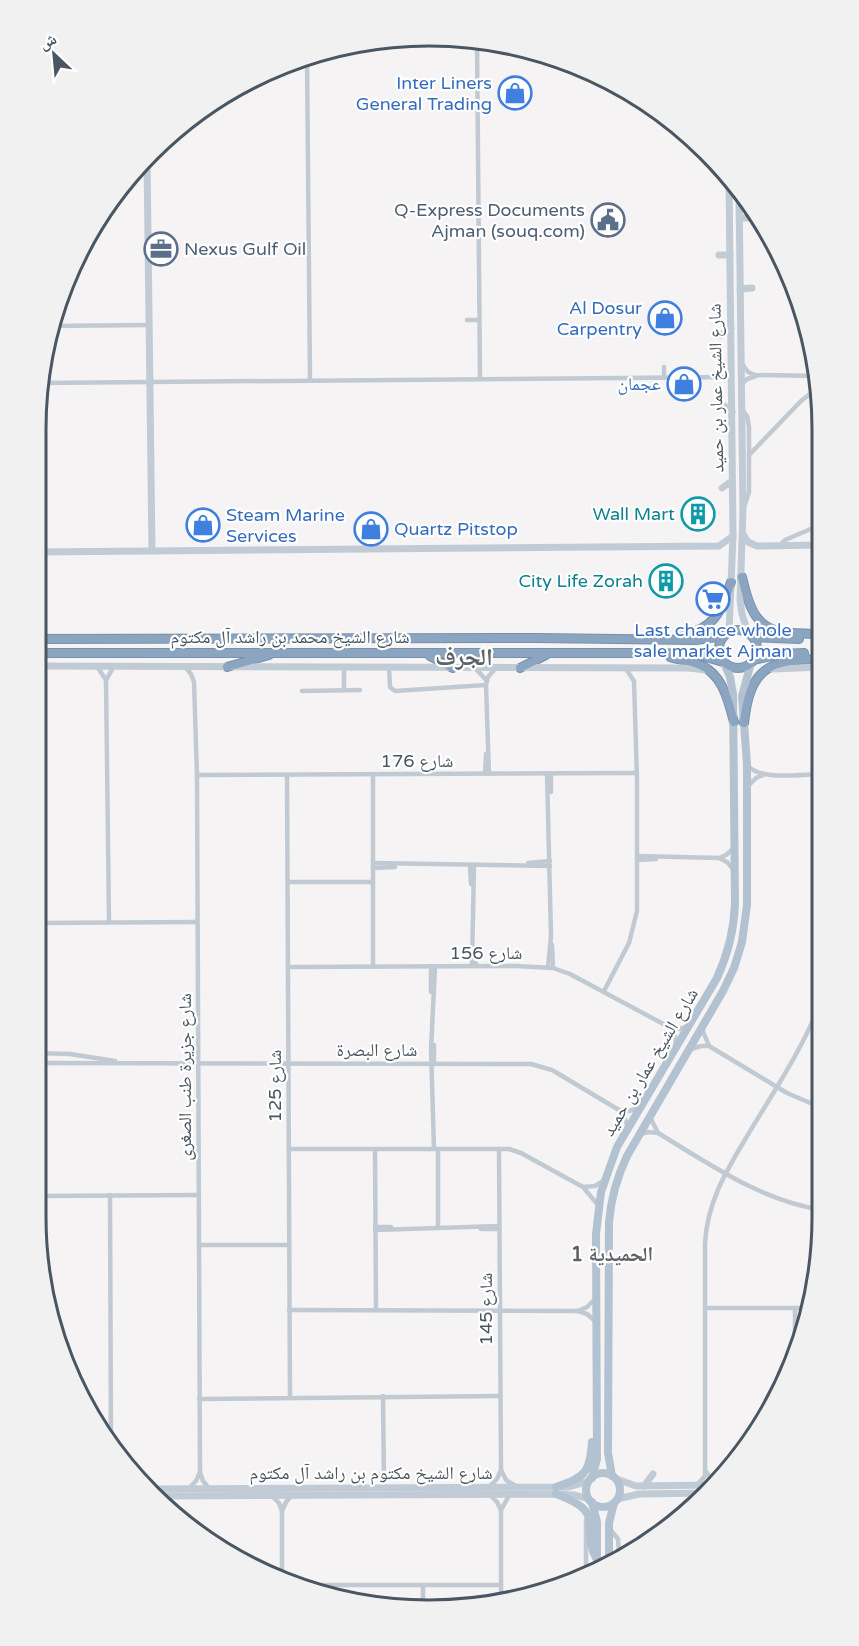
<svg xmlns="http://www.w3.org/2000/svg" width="859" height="1646" viewBox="0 0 859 1646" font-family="'Varela Round','Noto Naskh Arabic',sans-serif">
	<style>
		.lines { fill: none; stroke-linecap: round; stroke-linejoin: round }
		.highway-casing { stroke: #7690ad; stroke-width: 10 }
		.street { stroke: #c1cad2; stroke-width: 4.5 }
		.secondary { stroke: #c1cbd6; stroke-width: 7 }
		.primary { stroke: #b3c2d1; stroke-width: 8 }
		.highway { stroke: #8ba5c1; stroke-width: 8 }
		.labels { text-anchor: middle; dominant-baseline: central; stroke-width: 4.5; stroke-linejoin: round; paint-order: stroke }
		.shop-label { font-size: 18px; fill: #366cbe; stroke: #fff; text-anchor: end }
		.service-label { font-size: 18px; fill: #4e5e75; stroke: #fff; text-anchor: end }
		.street-label { font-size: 18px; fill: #4a5661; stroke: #fff }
		.culture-label { font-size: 18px; fill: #0d838f; stroke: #fff; text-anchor: end }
		.neighbourhood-label { font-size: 20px; font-weight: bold; fill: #5f6368; stroke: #fff }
		.district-label { font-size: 24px; font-weight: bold; fill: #5f6368; stroke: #fff }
		.rim { fill: none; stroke: #4a5661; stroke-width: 3 }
	</style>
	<rect width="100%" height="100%" fill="#f5f3f3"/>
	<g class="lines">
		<defs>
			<g id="highway">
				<path d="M742,577c7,31 14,55 50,56 10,1 19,0 28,2"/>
				<circle cx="738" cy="649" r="19"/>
				<path d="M681,637c33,-10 40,-23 50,-55"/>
				<polyline points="753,637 799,639"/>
				<polyline points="37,639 537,638 696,640 723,636"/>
				<polyline points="37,653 661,653 699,655 723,662"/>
				<polyline points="430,656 453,668"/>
				<path d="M670,657c9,3 19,3 28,7 24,9 30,35 36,58"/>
				<polyline points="754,660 780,654 804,653"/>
				<polyline points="227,667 269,655"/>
				<polyline points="520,668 546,655"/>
				<path d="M744,723c6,-55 24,-63 76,-64"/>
			</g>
		</defs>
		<use href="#highway" class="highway-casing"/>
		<g class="street">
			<polyline points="477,40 480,378"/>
			<polyline points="477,48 519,47"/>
			<polyline points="307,56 310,380"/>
			<polyline points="467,320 479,320"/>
			<polyline points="50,326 149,325"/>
			<polyline points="742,364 748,372 755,375 819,376"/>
			<polyline points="664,367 664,377"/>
			<polyline points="40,383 731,377"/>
			<polyline points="741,385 747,379 756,376"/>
			<polyline points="741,408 747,416 749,427 749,492 744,507"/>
			<polyline points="749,455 801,401 820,386"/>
			<polyline points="778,547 785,540 820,525"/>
			<polyline points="344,667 344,690"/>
			<polyline points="389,667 390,687 395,691 486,685"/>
			<polyline points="98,668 106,680 109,922"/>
			<polyline points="186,668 191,674 194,682 197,775 200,1472 203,1481 209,1488"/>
			<polyline points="475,668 487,681"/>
			<polyline points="106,680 113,668"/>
			<polyline points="302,691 360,690"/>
			<path d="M748,766c14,15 53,8 73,8"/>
			<polyline points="547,773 551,936 548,968"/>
			<polyline points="373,774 373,967"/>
			<polyline points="485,774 486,754"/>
			<polyline points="489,774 486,685 488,677 496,668"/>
			<polyline points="197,775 636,773"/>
			<polyline points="287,775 290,1397"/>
			<polyline points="748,786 756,778 763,775"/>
			<polyline points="551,792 551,773"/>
			<polyline points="637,856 719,858 726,855 733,849"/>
			<polyline points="719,858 727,862 733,869"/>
			<polyline points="637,860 656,859"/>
			<polyline points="373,863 550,866"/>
			<polyline points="528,863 550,861"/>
			<polyline points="470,865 471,884"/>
			<polyline points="373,868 395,867"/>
			<polyline points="288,882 373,882"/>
			<polyline points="36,923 197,922"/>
			<polyline points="552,945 553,968"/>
			<polyline points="475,949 476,966"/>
			<polyline points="431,966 431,992"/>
			<polyline points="472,966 474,865"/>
			<polyline points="288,967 516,966 553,968 570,974 669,1027 679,1029 687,1027"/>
			<polyline points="604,991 629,943 637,911 637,780 634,681 626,669"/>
			<polyline points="669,1027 675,1036 676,1044"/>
			<polyline points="702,1029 709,1046"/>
			<polyline points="434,1045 434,1064"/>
			<polyline points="691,1049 701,1046 709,1046 787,1093 822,1108"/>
			<polyline points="36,1053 70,1054 115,1061"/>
			<polyline points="36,1063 531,1064 552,1070 619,1110 625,1119 628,1128"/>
			<polyline points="619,1110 629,1111 639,1108"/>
			<polyline points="650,1117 658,1133"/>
			<path d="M640,1134l8,-2 10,1c53,32 102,67 164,77"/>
			<polyline points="289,1149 509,1149 521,1153 583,1187 598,1205"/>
			<polyline points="375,1149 376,1310"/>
			<polyline points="434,1149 431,1050 435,967"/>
			<polyline points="438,1149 438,1228"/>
			<polyline points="583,1187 595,1186 603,1181"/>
			<polyline points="110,1195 111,1444"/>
			<polyline points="36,1196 199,1195"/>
			<polyline points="375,1227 391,1227"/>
			<polyline points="481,1229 499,1229"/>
			<polyline points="375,1230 499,1226"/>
			<polyline points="199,1245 289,1245"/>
			<polyline points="705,1308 811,1308"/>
			<polyline points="795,1308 795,1357"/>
			<polyline points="289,1310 578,1311 587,1314 595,1321"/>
			<polyline points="578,1311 587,1307 595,1299"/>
			<polyline points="383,1396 384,1487"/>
			<polyline points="199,1399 500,1396"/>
			<polyline points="501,1470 506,1480 517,1487"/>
			<polyline points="705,1470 715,1484"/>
			<path d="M697,1485l8,-9v-232c2,-41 20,-71 41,-106 26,-44 57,-89 75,-137"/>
			<polyline points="489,1487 497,1479 501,1470 499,1149"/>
			<polyline points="189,1488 196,1481 200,1472"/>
			<polyline points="489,1494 497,1502 501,1510 501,1598"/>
			<polyline points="272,1496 279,1503 282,1511"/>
			<polyline points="501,1510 510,1494"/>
			<polyline points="586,1520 586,1576"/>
			<polyline points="609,1528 618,1539 619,1554"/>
			<polyline points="282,1576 282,1511 286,1502 292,1495"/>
			<polyline points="303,1585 501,1585"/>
			<polyline points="423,1586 423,1606"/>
		</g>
		<g class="secondary">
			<polyline points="147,158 152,551"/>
			<polyline points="739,191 743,510 740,601 742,614 748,633"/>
			<polyline points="740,218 752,218"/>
			<polyline points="719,255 730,255"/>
			<polyline points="740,289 752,288"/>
			<polyline points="721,335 731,328"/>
			<polyline points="722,404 732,412"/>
			<polyline points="722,488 732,481"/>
			<polyline points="743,534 748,542 757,546 820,545"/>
			<polyline points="816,545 814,537 820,532"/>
			<polyline points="37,552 719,546 733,536"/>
			<polyline points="729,632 733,536 729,180"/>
			<polyline points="37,666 689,668 706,670"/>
			<polyline points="773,669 820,667"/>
			<polyline points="617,1479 636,1486 714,1485"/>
			<polyline points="644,1486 653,1474"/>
			<polyline points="152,1489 569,1487 589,1481"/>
			<polyline points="160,1496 556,1494 575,1495 589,1499"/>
			<polyline points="617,1499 639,1494 709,1493"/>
		</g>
		<g class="primary">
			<circle cx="603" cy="1490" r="17"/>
			<path d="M612,1476l-4,-23 1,-231c2,-24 8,-45 18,-66l96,-165 11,-23 8,-26 5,-37v-141l-5,-68 9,-33"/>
			<path d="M592,1478l5,-19 -1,-225 5,-42 16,-45 100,-169c11,-24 17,-48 18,-74l-2,-210 -3,-17 -6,-14"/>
			<path d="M556,1487c29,-9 34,-15 36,-45"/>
			<path d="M556,1494c54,20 22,31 41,66"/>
			<polyline points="592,1502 597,1522 597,1569"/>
			<polyline points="609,1561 609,1523 614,1503"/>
		</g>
		<use href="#highway" class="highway"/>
	</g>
	<defs>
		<symbol id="shop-ring" viewBox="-11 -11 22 22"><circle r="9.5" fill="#fff" stroke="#3f7fe0" stroke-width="1.5"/><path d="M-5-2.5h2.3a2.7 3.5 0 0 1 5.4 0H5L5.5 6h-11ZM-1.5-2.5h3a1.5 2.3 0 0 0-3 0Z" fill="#3f7fe0"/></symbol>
		<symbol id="civic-ring" viewBox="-11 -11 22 22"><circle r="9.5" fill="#fff" stroke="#5c6f8a" stroke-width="1.5"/><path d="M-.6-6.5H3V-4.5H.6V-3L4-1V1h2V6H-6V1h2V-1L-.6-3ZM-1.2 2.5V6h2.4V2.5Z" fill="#5c6f8a"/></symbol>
		<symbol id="office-ring" viewBox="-11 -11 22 22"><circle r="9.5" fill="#fff" stroke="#5c6f8a" stroke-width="1.5"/><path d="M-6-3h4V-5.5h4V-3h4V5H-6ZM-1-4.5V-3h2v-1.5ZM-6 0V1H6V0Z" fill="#5c6f8a"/></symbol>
		<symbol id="building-ring" viewBox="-11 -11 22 22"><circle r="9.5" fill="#fff" stroke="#0f9aa8" stroke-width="1.5"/><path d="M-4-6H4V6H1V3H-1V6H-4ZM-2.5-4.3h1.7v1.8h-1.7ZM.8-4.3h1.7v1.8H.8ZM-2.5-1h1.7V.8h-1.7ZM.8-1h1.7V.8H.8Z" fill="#0f9aa8"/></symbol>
		<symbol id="supermarket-ring" viewBox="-11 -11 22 22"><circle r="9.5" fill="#fff" stroke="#3f7fe0" stroke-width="1.5"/><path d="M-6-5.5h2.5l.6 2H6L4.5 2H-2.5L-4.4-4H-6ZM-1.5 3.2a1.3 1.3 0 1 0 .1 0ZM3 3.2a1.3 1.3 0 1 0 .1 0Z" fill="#3f7fe0"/></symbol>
	</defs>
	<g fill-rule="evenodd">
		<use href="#shop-ring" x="496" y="74" width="38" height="38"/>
		<use href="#civic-ring" x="589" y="201" width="38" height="38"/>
		<use href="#office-ring" x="142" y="230" width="38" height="38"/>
		<use href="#shop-ring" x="646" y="299" width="38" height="38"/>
		<use href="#shop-ring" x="665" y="365" width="38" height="38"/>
		<use href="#building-ring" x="679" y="495" width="38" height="38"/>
		<use href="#shop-ring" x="184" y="506" width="38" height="38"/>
		<use href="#shop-ring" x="352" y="510" width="38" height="38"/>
		<use href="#building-ring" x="647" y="562" width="38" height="38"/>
		<use href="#supermarket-ring" x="694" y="580" width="38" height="38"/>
	</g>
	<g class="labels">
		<g class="shop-label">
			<text x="492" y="83">Inter Liners<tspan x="492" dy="21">General Trading</tspan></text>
			<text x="642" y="308">Al Dosur<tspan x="642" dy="21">Carpentry</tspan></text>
			<text x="661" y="384">عجمان</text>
			<text x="226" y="515" text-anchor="start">Steam Marine<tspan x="226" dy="21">Services</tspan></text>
			<text x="394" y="529" text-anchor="start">Quartz Pitstop</text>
			<text x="713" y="630" text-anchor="middle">Last chance whole<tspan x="713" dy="21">sale market Ajman</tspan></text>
		</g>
		<g class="service-label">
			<text x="585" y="210">Q-Express Documents<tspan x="585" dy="21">Ajman (souq.com)</tspan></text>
			<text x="184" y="249" text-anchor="start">Nexus Gulf Oil</text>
		</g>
		<g class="street-label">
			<text transform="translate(716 388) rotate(-91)">شارع الشيخ عمار بن حميد</text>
			<text x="290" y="637">شارع الشيخ محمد بن راشد آل مكتوم</text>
			<text x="417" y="761">شارع 176</text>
			<text x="486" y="953">شارع 156</text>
			<text x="377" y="1050">شارع البصرة</text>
			<text transform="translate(650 1062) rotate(-59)">شارع الشيخ عمار بن حميد</text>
			<text transform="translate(185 1077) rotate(-90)">شارع جزيرة طنب الصغرى</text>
			<text transform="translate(275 1086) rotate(-90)">شارع 125</text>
			<text transform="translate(486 1309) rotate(-90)">شارع 145</text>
			<text x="371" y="1473">شارع الشيخ مكتوم بن راشد آل مكتوم</text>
		</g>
		<g class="culture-label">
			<text x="675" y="514">Wall Mart</text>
			<text x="643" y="581">City Life Zorah</text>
		</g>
		<g class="neighbourhood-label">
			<text x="612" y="1255">الحميدية 1</text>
		</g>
		<g class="district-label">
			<text x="464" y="657">الجرف</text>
		</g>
	</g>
	<path d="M0 0H859V1646H0ZM429 46H429A383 383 0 0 1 812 429V1217A383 383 0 0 1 429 1600H429A383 383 0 0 1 46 1217V429A383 383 0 0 1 429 46Z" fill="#f1f1f2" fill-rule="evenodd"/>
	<path class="rim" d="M429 46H429A383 383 0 0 1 812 429V1217A383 383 0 0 1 429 1600H429A383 383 0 0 1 46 1217V429A383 383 0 0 1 429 46Z"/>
	<g transform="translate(54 54) rotate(334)" stroke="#ffffff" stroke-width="4.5" paint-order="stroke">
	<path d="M0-4.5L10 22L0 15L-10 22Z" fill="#4a5661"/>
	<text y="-9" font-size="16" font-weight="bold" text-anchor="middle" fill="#4a5661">ش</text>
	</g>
</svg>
